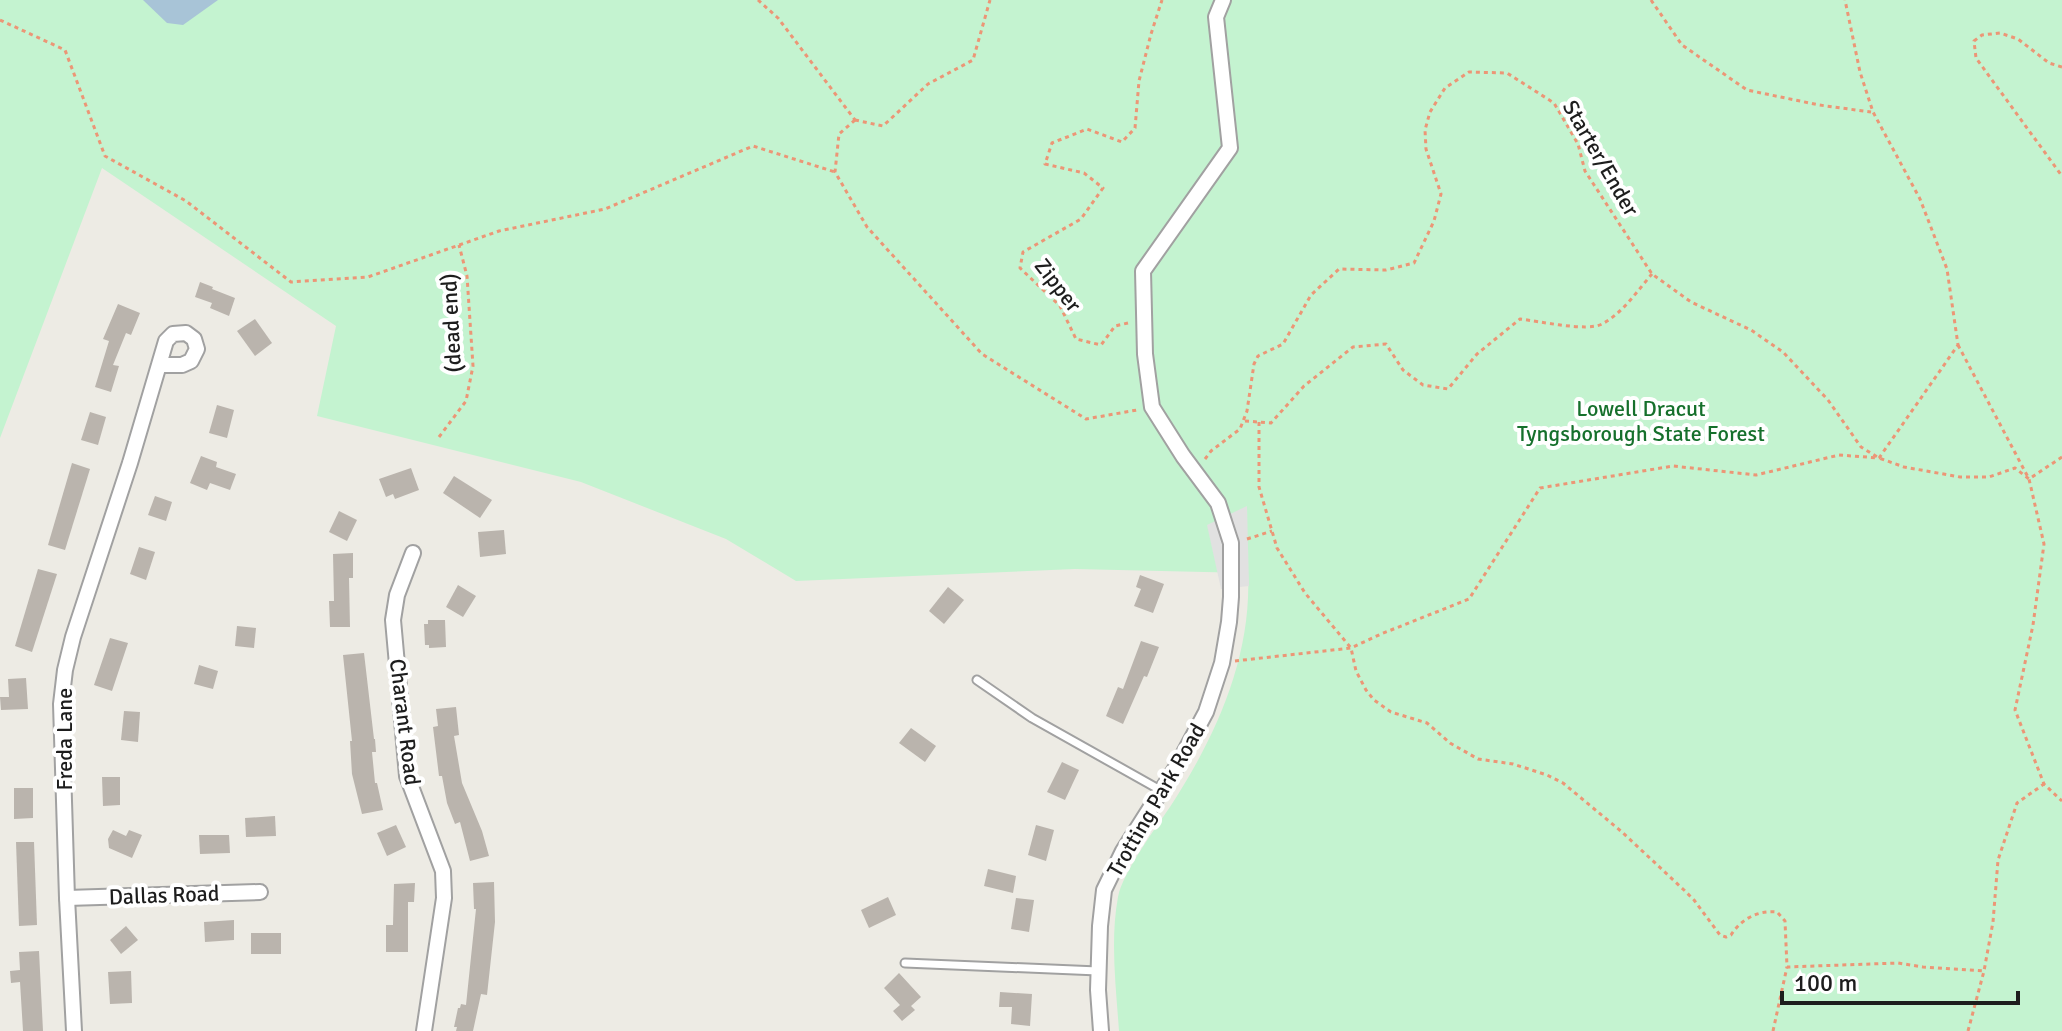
<svg xmlns="http://www.w3.org/2000/svg" width="2062" height="1031" viewBox="0 0 2062 1031" font-family="Signika,sans-serif">
	<style>
		.park { fill: #c4f3d0 }
		.parking { fill: #e1e1e1 }
		.water { fill: #a8c4d7 }
		.building { fill: #bab4ad }
		.lines { fill: none; stroke-linecap: round; stroke-linejoin: round }
		.lane-casing { stroke: #a1a1a1; stroke-width: 11 }
		.street-casing { stroke: #a1a1a1; stroke-width: 18 }
		.path { stroke: #ec9676; stroke-width: 3; stroke-dasharray: 4 4; stroke-linecap: butt }
		.lane { stroke: #fff; stroke-width: 7 }
		.street { stroke: #fff; stroke-width: 14 }
		.labels { text-anchor: middle; dominant-baseline: central; stroke-width: 8; stroke-linejoin: round; paint-order: stroke }
		.street-label { font-size: 22px; fill: #1d1d1d; stroke: #fff }
		.park-label { font-size: 22px; fill: #16702c; stroke: #fff }
	</style>
	<rect width="100%" height="100%" fill="#edebe4"/>
	<path class="park" d="M0,0h2062v1031h-943c-3,-44 -9,-91 -1,-134 5,-25 37,-68 52,-90 45,-69 82,-149 78,-234l-173,-4 -279,12 -70,-42 -145,-57 -264,-66 19,-90 -234,-158 -102,270z"/>
	<polygon class="parking" points="1247,506 1249,586 1221,589 1207,525"/>
	<polygon class="water" points="143,0 218,0 183,25 167,23"/>
	<g class="building">
		<polygon points="200,282 213,287 212,289 235,298 229,316 210,308 212,303 195,297"/>
		<polygon points="118,304 140,313 131,335 126,333 113,365 119,366 111,392 95,387 109,341 103,339"/>
		<polygon points="255,319 272,343 255,356 237,331"/>
		<polygon points="217,405 234,410 227,438 209,433"/>
		<polygon points="90,412 106,417 98,445 81,440"/>
		<polygon points="201,456 217,462 216,467 236,474 230,490 210,483 207,490 190,483"/>
		<polygon points="72,463 90,469 65,550 48,545"/>
		<polygon points="411,468 419,490 395,499 393,494 386,497 379,479"/>
		<polygon points="454,476 492,500 480,518 443,493"/>
		<polygon points="155,496 172,502 166,521 148,515"/>
		<polygon points="339,511 357,520 347,541 329,532"/>
		<polygon points="504,530 506,554 480,557 478,532"/>
		<polygon points="139,547 155,552 146,580 130,574"/>
		<polygon points="353,553 353,578 349,578 350,627 330,627 329,601 334,601 333,554"/>
		<polygon points="38,569 57,574 32,652 15,646"/>
		<polygon points="1140,575 1164,584 1153,613 1134,606 1141,589 1136,587"/>
		<polygon points="458,585 476,596 463,617 446,607"/>
		<polygon points="948,587 964,600 944,624 929,611"/>
		<polygon points="428,620 445,620 446,647 429,648 429,645 425,645 424,624 428,624"/>
		<polygon points="237,626 256,628 254,648 235,646"/>
		<polygon points="110,638 128,643 112,691 94,685"/>
		<polygon points="1141,641 1159,647 1147,677 1144,676 1123,724 1106,716 1118,687 1123,689"/>
		<polygon points="364,653 374,739 375,739 376,752 372,752 375,783 377,783 383,810 362,814 352,774 350,741 352,741 343,655"/>
		<polygon points="199,665 218,671 213,689 194,684"/>
		<polygon points="26,678 28,709 1,710 0,697 9,697 8,679"/>
		<polygon points="456,707 459,735 454,736 462,783 482,831 489,856 470,861 460,822 455,824 447,803 442,776 439,776 433,727 438,726 436,709"/>
		<polygon points="124,711 140,712 138,742 121,740"/>
		<polygon points="911,728 936,746 925,762 899,743"/>
		<polygon points="1062,762 1079,770 1065,800 1047,792"/>
		<polygon points="102,777 120,777 120,805 103,806"/>
		<polygon points="14,788 33,788 33,818 14,819"/>
		<polygon points="275,816 276,836 246,837 245,818"/>
		<polygon points="396,825 406,847 387,856 377,833"/>
		<polygon points="1036,825 1054,830 1046,861 1028,855"/>
		<polygon points="113,830 126,836 129,830 142,835 132,858 109,848 108,839"/>
		<polygon points="199,835 229,835 230,853 200,854"/>
		<polygon points="16,842 34,842 37,925 19,926"/>
		<polygon points="988,869 1016,876 1013,893 984,886"/>
		<polygon points="494,882 495,922 487,995 481,994 473,1031 456,1031 457,1027 454,1027 458,1008 460,1008 461,1004 466,1005 476,909 474,909 473,883"/>
		<polygon points="415,883 414,902 408,902 408,952 386,952 386,925 393,925 394,884"/>
		<polygon points="888,897 896,915 869,928 861,910"/>
		<polygon points="1016,898 1034,900 1029,932 1011,929"/>
		<polygon points="234,920 234,940 205,942 204,922"/>
		<polygon points="126,926 138,940 121,954 110,940"/>
		<rect x="251" y="933" width="30" height="21"/>
		<polygon points="39,951 43,1031 23,1031 20,982 11,983 10,971 20,970 19,952"/>
		<polygon points="131,971 132,1003 110,1004 108,972"/>
		<polygon points="899,973 921,997 911,1006 915,1010 902,1021 893,1011 900,1005 884,988"/>
		<polygon points="1000,992 1032,994 1030,1026 1011,1024 1012,1007 999,1007"/>
	</g>
	<g class="lines">
		<defs>
			<g id="lane">
				<polyline points="977,680 1032,718 1162,791"/>
				<polyline points="905,963 1098,971"/>
			</g>
			<g id="street">
				<polyline points="413,553 397,595 393,620 407,776 443,871 444,898 424,1031"/>
				<polyline points="67,898 260,892"/>
				<polyline points="74,1031 67,898 61,704 65,670 73,637 130,463 166,341 173,334 186,333 194,339 197,349 191,361 182,365 159,365"/>
				<polyline points="1101,1031 1098,990 1100,926 1104,890 1123,851 1177,766 1206,712 1222,663 1229,622 1231,597 1231,543 1218,503 1183,456 1152,407 1145,354 1143,271 1230,148 1216,17 1223,0"/>
			</g>
		</defs>
		<use href="#lane" class="lane-casing"/>
		<use href="#street" class="street-casing"/>
		<g class="path">
			<polyline points="758,0 778,18 855,120"/>
			<polyline points="1651,0 1682,45 1747,90 1819,105 1871,112"/>
			<polyline points="0,20 65,50 105,156 186,201 291,282 368,277 499,231 605,209 753,146 835,172"/>
			<polyline points="2062,67 2049,63 2018,39 2000,33 1982,35 1974,41 1976,58 2062,176"/>
			<polyline points="855,120 839,134 835,172 867,227 982,354 1086,419 1137,410"/>
			<polyline points="855,120 883,126 928,84 973,60 990,0"/>
			<polyline points="1128,323 1115,326 1101,345 1076,339 1060,306 1020,268 1023,252 1081,219 1103,188 1084,173 1045,164 1052,143 1087,129 1122,142 1135,128 1139,81 1151,34 1162,0"/>
			<polyline points="1958,345 2029,479 2044,544 2033,625 2015,710 2044,784 2062,801"/>
			<path d="M1245,421l26,2 33,-37 49,-39 33,-3 17,26 20,15 25,4 29,-35 43,-35c18,2 68,13 82,5 21,-11 35,-33 50,-50"/>
			<path d="M1259,422v65l18,61 28,45 46,55 5,23 10,19 8,10 17,12 36,11 23,20 28,16 35,5 34,11 16,8 59,49 62,58 10,10 26,35 6,2 5,-2c10,-16 27,-25 46,-23l8,9 2,46 111,-4 25,4 61,4"/>
			<polyline points="439,437 466,401 473,366 467,276 459,245"/>
			<polyline points="1205,459 1211,451 1240,429 1247,411 1254,364 1258,356 1283,344 1311,295 1339,269 1386,270 1414,263 1434,221 1441,194 1426,149 1425,130 1430,112 1445,88 1469,72 1507,73 1554,103 1578,144 1585,171 1652,274 1691,302 1751,330 1783,352 1828,400 1861,447 1879,458 1904,467 1960,477 1989,477 2015,468 2029,479 2062,457"/>
			<polyline points="1247,539 1272,531"/>
			<polyline points="1235,661 1351,648 1381,634 1469,599 1540,488 1673,466 1756,475 1839,455 1879,458 1958,345 1947,269 1920,199 1873,112 1860,72 1845,0"/>
			<polyline points="1773,1031 1787,967"/>
			<polyline points="1968,1031 1984,971 1993,922 1998,860 2017,803 2044,784"/>
		</g>
		<use href="#lane" class="lane"/>
		<use href="#street" class="street"/>
	</g>
	<g class="labels">
		<g class="street-label">
			<text transform="translate(1601 158) rotate(60)">Starter/Ender</text>
			<text transform="translate(1058 285) rotate(52)">Zipper</text>
			<text transform="translate(451 323) rotate(-93)">(dead end)</text>
			<text transform="translate(405 722) rotate(83)">Charant Road</text>
			<text transform="translate(64 739) rotate(-90)">Freda Lane</text>
			<text transform="translate(1156 800) rotate(-60)">Trotting Park Road</text>
			<text transform="translate(164 895) rotate(-2)">Dallas Road</text>
		</g>
		<g class="park-label">
			<text x="1641" y="408">Lowell Dracut<tspan x="1641" dy="25">Tyngsborough State Forest</tspan></text>
		</g>
	</g>
	<path d="M1782 991v12h236v-12" fill="none" stroke="#1d1d1d" stroke-width="4"/>
	<text x="1794" y="991" font-size="24" fill="#1d1d1d" stroke="#ffffff" stroke-width="6" paint-order="stroke">100 m</text>
</svg>
